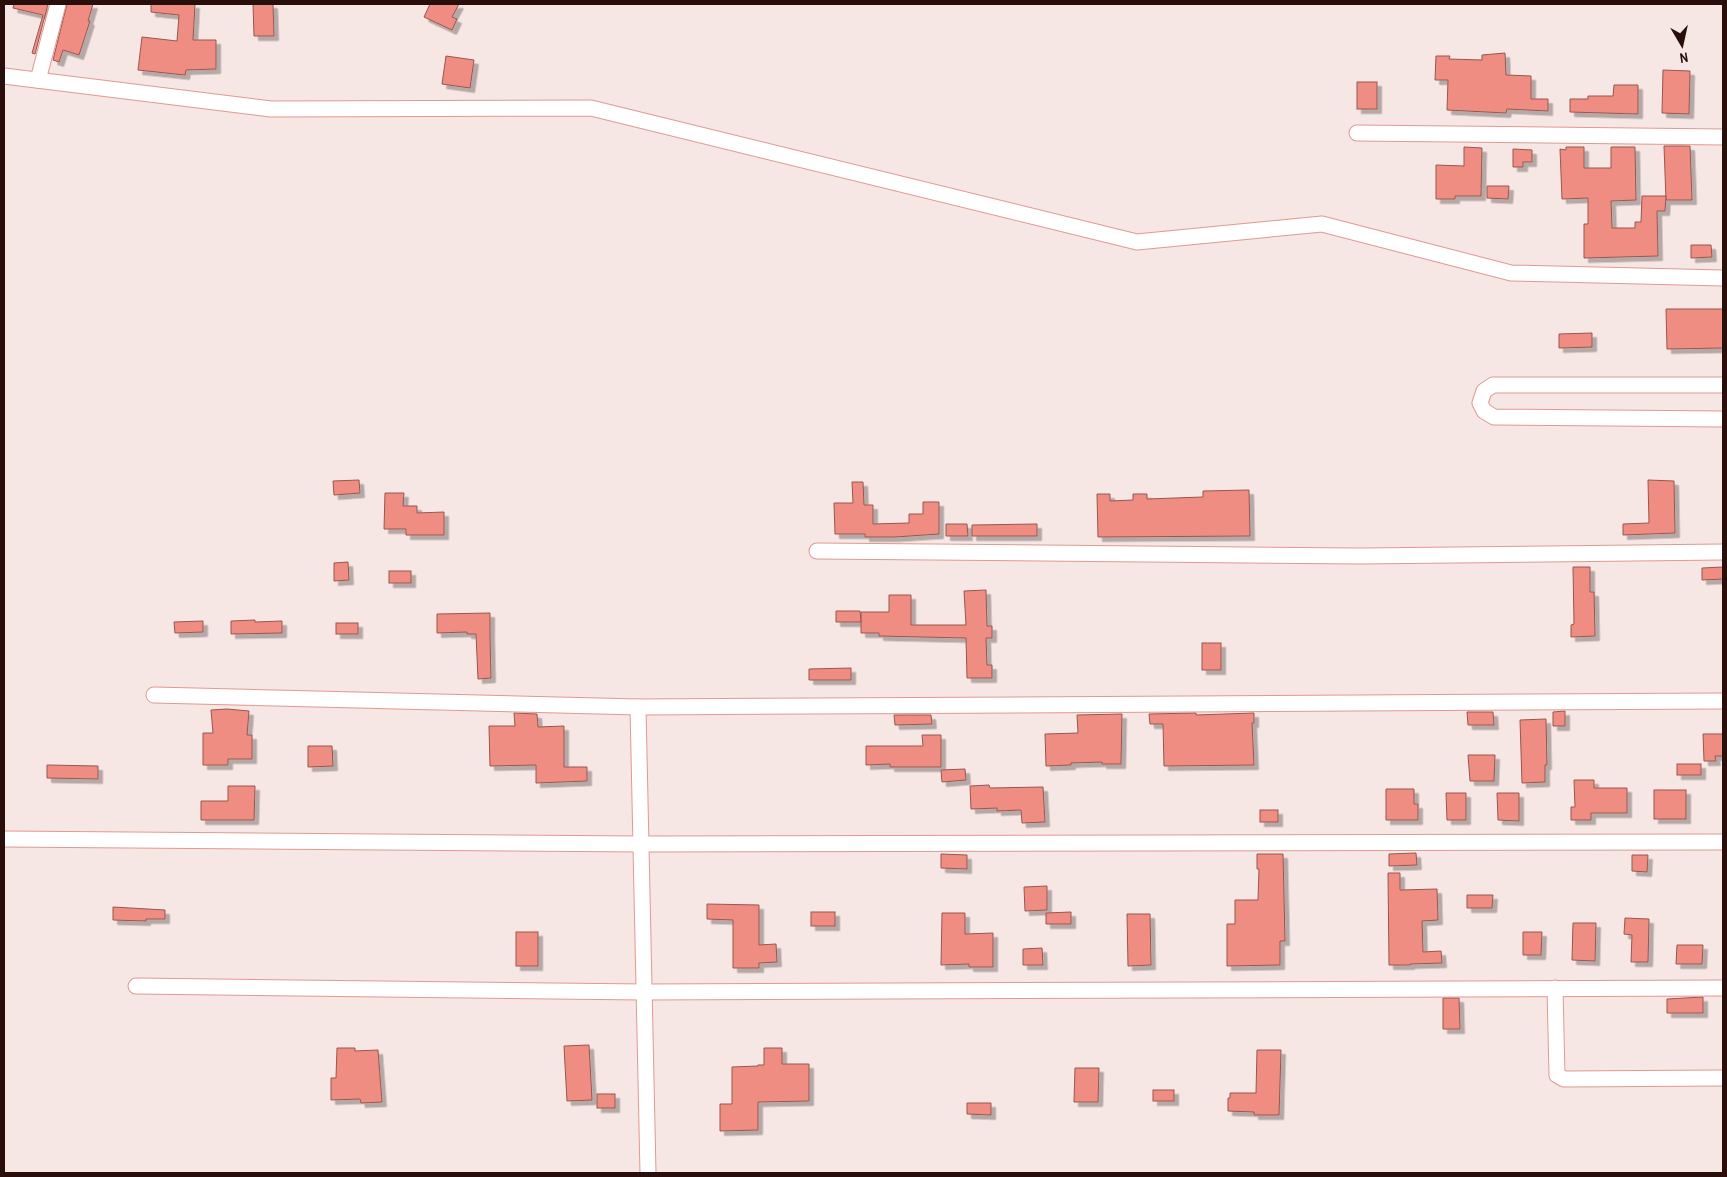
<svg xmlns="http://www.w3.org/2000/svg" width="1727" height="1177" viewBox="0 0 1727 1177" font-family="'Archivo Narrow',sans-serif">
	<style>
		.building { fill: #f08d82; stroke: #98564f; filter: url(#shadow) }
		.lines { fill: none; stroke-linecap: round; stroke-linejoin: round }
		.street-casing { stroke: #e19990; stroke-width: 17 }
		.street { stroke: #fff; stroke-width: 15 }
	</style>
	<defs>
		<filter id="shadow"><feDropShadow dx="4.5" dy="4.5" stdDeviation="0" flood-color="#0004"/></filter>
	</defs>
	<rect width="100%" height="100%" fill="#f6e6e4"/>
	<g class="building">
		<polygon points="14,4 48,4 35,54 32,53 43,15 13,8"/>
		<polygon points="67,4 93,4 88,21 90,21 79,55 63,50 59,62 53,60"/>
		<polygon points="151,4 195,4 193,40 216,40 216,69 186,70 185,75 138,70 142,37 177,41 179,15 151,12"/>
		<polygon points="253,4 273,4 274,36 254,36"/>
		<polygon points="430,4 459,4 452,17 457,19 452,30 424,17"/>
		<polygon points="1505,53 1506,75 1531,76 1531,99 1548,99 1548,111 1507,109 1506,113 1447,110 1448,80 1435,80 1436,56 1450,56 1449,59 1482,60 1482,55"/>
		<polygon points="446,56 474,60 470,88 442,84"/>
		<polygon points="1663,70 1690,71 1689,114 1662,113"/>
		<rect x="1357" y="82" width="20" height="27"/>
		<polygon points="1614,85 1638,85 1638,114 1570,112 1570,99 1588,99 1588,96 1613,96"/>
		<polygon points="1664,146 1690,146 1692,200 1666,200"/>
		<polygon points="1464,147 1482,148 1481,196 1455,196 1455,199 1436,199 1436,165 1464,166"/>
		<polygon points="1566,147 1584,147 1584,168 1611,168 1611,147 1635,147 1636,200 1611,201 1612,228 1635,228 1635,222 1641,222 1642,196 1666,196 1665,211 1657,211 1658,256 1584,258 1584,224 1588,224 1588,198 1562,199 1560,149 1566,150"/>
		<polygon points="1513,149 1532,150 1532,162 1523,162 1523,167 1513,167"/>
		<polygon points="1487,186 1509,186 1508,199 1487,198"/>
		<polygon points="1691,245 1711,245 1712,257 1691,258"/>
		<polygon points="1666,309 1723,309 1723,348 1667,349"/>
		<polygon points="1592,333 1592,347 1559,348 1559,334"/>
		<polygon points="359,480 360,493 334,495 333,481"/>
		<polygon points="1648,480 1674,481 1675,533 1623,535 1623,524 1649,523"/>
		<polygon points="852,482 863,482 864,505 873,505 873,524 909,523 909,514 923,514 923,502 939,502 939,534 895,537 865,537 865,534 835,534 834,503 853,503"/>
		<polygon points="1249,490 1250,536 1098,537 1097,494 1110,494 1110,501 1133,500 1133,494 1147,494 1147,499 1203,497 1203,491"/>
		<polygon points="385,493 404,493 403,506 417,506 417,513 444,512 444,535 406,535 406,529 384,529"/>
		<polygon points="946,524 967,524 968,536 946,536"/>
		<polygon points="1037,524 1037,536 972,536 972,525"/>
		<polygon points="348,562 349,580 334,581 334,563"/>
		<polygon points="1573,567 1590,567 1590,592 1594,592 1595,636 1571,637 1571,625 1574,624"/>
		<polygon points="1723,567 1723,579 1702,580 1702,568"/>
		<rect x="389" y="571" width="22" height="12"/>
		<polygon points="986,590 987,626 992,626 992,638 986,638 987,665 992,665 992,678 967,678 966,638 879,636 879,633 861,633 861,612 889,612 889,595 911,595 911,625 966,625 964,591"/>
		<polygon points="836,611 860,611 861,622 836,622"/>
		<polygon points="490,613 490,637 491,678 478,679 476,634 467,634 467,632 437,633 437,614"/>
		<polygon points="255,620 255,622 282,621 282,633 231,634 231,621"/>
		<polygon points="203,621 203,632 175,633 174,622"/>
		<rect x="336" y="623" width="22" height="11"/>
		<rect x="1202" y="643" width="19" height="27"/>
		<polygon points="851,668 851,680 809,680 809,669"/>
		<polygon points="227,709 249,711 247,735 252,735 252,759 228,759 228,765 203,765 203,733 213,733 211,710"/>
		<polygon points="1565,711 1565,726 1553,726 1553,712"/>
		<polygon points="1467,712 1493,712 1494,725 1468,725"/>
		<polygon points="514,713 537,714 538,727 564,726 564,767 587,767 587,781 536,783 536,765 490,766 489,726 515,726"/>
		<polygon points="1196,713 1196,715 1254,713 1254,723 1252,723 1254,765 1164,766 1163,724 1150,724 1149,714"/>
		<polygon points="1122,714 1121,764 1102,764 1102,762 1071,763 1071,765 1046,766 1045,734 1078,733 1077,715"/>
		<polygon points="894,715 931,715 932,724 895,725"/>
		<polygon points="1546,719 1547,765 1545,765 1545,782 1522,783 1520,720"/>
		<polygon points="1703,734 1723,734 1723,756 1715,756 1716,761 1704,761"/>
		<polygon points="922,735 941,735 941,767 890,767 890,764 866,765 866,746 923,746"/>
		<polygon points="308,746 332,746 333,766 308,767"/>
		<polygon points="1468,755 1495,755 1494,781 1470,781"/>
		<rect x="1677" y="764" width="24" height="11"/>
		<polygon points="47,765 98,766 98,779 47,778"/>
		<polygon points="965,769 966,780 942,782 941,770"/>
		<polygon points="1574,780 1594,780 1594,788 1627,788 1627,813 1591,813 1591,820 1571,820 1571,807 1575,807"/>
		<polygon points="989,785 990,788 1043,787 1045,822 1022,823 1021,810 997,811 997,808 971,809 970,786"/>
		<polygon points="228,786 255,786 254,820 201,820 201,801 228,801"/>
		<polygon points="1386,789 1414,789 1414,804 1418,804 1418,820 1386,820"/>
		<rect x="1654" y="790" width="32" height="29"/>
		<polygon points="1446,793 1466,793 1466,820 1447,820"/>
		<polygon points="1497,793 1519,793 1519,821 1498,820"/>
		<rect x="1260" y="810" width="18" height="12"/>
		<polygon points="1416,853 1417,865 1389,866 1389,854"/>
		<polygon points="941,854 967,855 967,869 941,868"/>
		<polygon points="1257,854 1283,854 1285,941 1280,941 1280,965 1227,966 1227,924 1235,924 1235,900 1258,900 1259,869 1257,869"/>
		<polygon points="1632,855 1648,855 1647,872 1632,871"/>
		<polygon points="1388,873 1400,873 1400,890 1437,889 1438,920 1422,921 1423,952 1441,951 1442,963 1410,964 1410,965 1389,965"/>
		<polygon points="1047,886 1047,910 1025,911 1024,887"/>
		<polygon points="1467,895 1493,895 1492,908 1467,908"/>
		<polygon points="707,904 759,905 759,945 776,944 777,962 759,963 759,968 733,968 733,920 707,919"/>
		<polygon points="113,907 165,910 165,919 146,919 146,921 113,920"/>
		<rect x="811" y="912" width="24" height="14"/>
		<polygon points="1071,912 1071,924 1046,924 1046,913"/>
		<polygon points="942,913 965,913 965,934 993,933 993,967 969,967 969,964 941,965"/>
		<polygon points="1127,914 1150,914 1151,965 1128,966"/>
		<polygon points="1625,918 1649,919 1648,962 1631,962 1632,935 1624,934"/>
		<polygon points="1573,923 1596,923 1595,961 1572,960"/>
		<rect x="516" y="932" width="22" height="34"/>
		<polygon points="1523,932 1542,932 1541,955 1523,955"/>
		<polygon points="1677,945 1703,945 1702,964 1676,964"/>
		<polygon points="1042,948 1043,965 1023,965 1023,949"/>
		<polygon points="1703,997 1703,1013 1667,1013 1667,999"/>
		<polygon points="1443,998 1459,998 1460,1029 1443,1029"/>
		<polygon points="589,1045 592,1100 567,1101 564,1046"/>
		<polygon points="337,1048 355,1048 355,1051 378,1050 382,1102 361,1103 360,1099 331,1100 331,1078 336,1078"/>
		<polygon points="764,1048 782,1048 782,1064 809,1064 809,1101 758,1102 758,1130 720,1131 720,1104 732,1104 732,1067 758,1066 758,1065 764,1065"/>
		<polygon points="1257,1050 1281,1050 1279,1115 1254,1115 1254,1112 1228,1111 1228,1098 1230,1098 1230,1093 1256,1093"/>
		<polygon points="1075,1068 1099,1068 1098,1102 1074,1102"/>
		<rect x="1153" y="1090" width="21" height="11"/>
		<rect x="597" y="1094" width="18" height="14"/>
		<polygon points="967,1103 991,1103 991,1115 967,1114"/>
	</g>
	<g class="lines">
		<defs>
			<g id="street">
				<polyline points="4,76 271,109 591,108 1137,242 1322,224 1511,273 1723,278"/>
				<polyline points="38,80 58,4"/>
				<polyline points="1357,133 1723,137"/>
				<polyline points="1723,385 1493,385 1484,391 1480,403 1484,411 1494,417 1723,419"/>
				<polyline points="817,551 1360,556 1723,552"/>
				<polyline points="154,695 638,707 1723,701"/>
				<polyline points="638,707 648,1173"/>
				<polyline points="4,839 641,844 1723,842"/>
				<polyline points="136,986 644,992 1723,988"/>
				<polyline points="1555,988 1557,1075 1564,1079 1723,1078"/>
			</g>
		</defs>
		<use href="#street" class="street-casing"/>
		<use href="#street" class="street"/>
	</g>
	<rect width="1727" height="1177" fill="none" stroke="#290f0c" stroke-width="10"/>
	<g transform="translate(1682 45) rotate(171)" stroke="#f6e6e4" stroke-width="4" paint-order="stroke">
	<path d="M0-4L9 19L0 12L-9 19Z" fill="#290f0c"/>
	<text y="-8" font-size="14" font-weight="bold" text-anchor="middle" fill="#290f0c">N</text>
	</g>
</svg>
